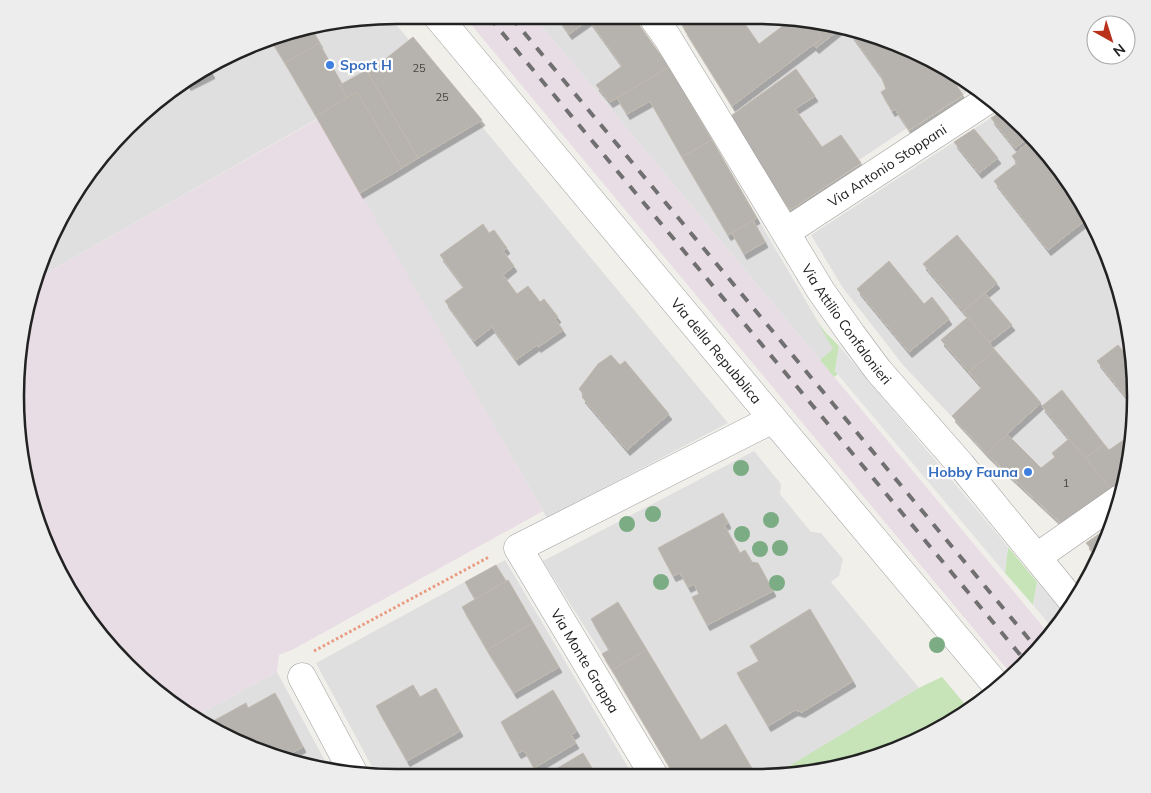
<svg xmlns="http://www.w3.org/2000/svg" width="1151" height="793" viewBox="0 0 1151 793" font-family="Mulish,sans-serif">
	<style>
		.residential { fill: #e0dfdf }
		.industrial { fill: #e9dde5 }
		.grass { fill: #c6e4b7 }
		.parking { fill: #e2e2e2 }
		.building { fill: #b6b2ad; stroke: #c1b9ae; filter: url(#shadow) }
		.lines { fill: none; stroke-linecap: round; stroke-linejoin: round }
		.minor-casing { stroke: #9f9f9f; stroke-width: 29 }
		.path { stroke: #e99b82; stroke-width: 3; stroke-dasharray: 2.5 2.5; stroke-linecap: butt }
		.minor { stroke: #fff; stroke-width: 28 }
		.rail { stroke: #707070; stroke-width: 4; stroke-dasharray: 10 10; stroke-linecap: butt }
		.tree { fill: #7bac83 }
		.shop-dot { fill: #3f7fe0; stroke: #fff; stroke-width: 2 }
		.labels { text-anchor: middle; dominant-baseline: central; stroke-width: 4.5; stroke-linejoin: round; paint-order: stroke }
		.number-label { font-size: 11px; fill: #474645 }
		.shop-label { font-size: 14px; font-weight: bold; fill: #366cbe; stroke: #fff; text-anchor: start }
		.street-label { font-size: 14px; fill: #222; stroke: #fff }
		.rim { fill: none; stroke: #222; stroke-width: 2.5 }
	</style>
	<defs>
		<filter id="shadow"><feDropShadow dx="3" dy="5.5" stdDeviation="0" flood-color="#0004"/></filter>
	</defs>
	<rect width="100%" height="100%" fill="#f1efea"/>
	<g class="residential">
		<polygon points="389,16 409,40 413,37 482,120 479,123 728,423 547,518 317,119 36,279 44,250 109,145 185,79 297,28"/>
		<polygon points="534,17 635,19 669,67 834,349 820,360"/>
		<polygon points="679,20 829,22 945,66 973,88 909,130 907,128 859,160 861,163 790,210 728,118 736,112 684,29 685,28"/>
		<polygon points="1003,110 1024,127 1072,185 1107,251 1129,322 1136,397 1129,471 1125,483 1064,526 987,454 903,365 843,288 811,235"/>
		<polygon points="754,451 781,484 780,494 811,532 821,533 843,559 839,576 831,582 919,688 942,677 967,707 923,739 829,771 673,773 602,654 543,561"/>
		<polygon points="505,560 632,774 397,778 377,776 316,663"/>
		<polygon points="277,672 331,772 322,771 250,749 192,718"/>
	</g>
	<g class="industrial">
		<polygon points="464,16 534,17 820,360 1050,635 1024,666 1012,675"/>
		<polygon points="318,119 543,511 292,650 279,655 277,672 192,718 184,714 127,667 113,639 109,641 54,565 22,471 18,347 36,279"/>
	</g>
	<g class="grass">
		<polygon points="817,321 826,333 839,346 835,371 838,374 834,377 820,360 833,349"/>
		<polygon points="1008,547 1037,582 1033,605 1005,573"/>
		<polygon points="942,677 967,707 923,739 829,771 779,772 919,688"/>
	</g>
	<g class="parking">
		<polygon points="839,346 1008,547 1005,573 835,371"/>
		<polygon points="1037,582 1066,616 1054,630 1033,605"/>
	</g>
	<g class="building">
		<polygon points="558,18 635,19 669,67 610,102 596,85 622,66 589,20 569,34"/>
		<polygon points="679,20 695,20 685,28"/>
		<polygon points="695,20 743,21 759,44 788,22 811,22 822,38 732,106 684,29"/>
		<polygon points="811,22 829,22 842,27 816,48 813,45 822,38"/>
		<polygon points="310,26 320,43 285,63 271,40 297,28"/>
		<polygon points="854,32 943,65 963,95 909,130 895,109 892,111 881,92 886,89 881,76 851,34"/>
		<polygon points="413,37 482,120 418,158 368,73"/>
		<polygon points="319,43 342,84 340,85 347,98 316,116 285,63"/>
		<polygon points="669,67 712,140 682,157 650,101 627,114 617,98"/>
		<polygon points="209,68 212,73 188,85 185,79"/>
		<polygon points="370,68 372,71 368,73 418,158 402,168 357,92 347,98 340,85"/>
		<polygon points="796,69 815,96 795,109 822,147 841,135 861,163 790,210 728,118"/>
		<polygon points="959,77 973,88 969,91"/>
		<polygon points="357,92 402,168 360,193 316,116"/>
		<polygon points="1003,110 1024,127 1031,136 1015,148 991,118"/>
		<polygon points="974,129 998,158 979,173 954,142"/>
		<polygon points="712,140 757,218 728,235 682,157"/>
		<polygon points="1028,143 1087,219 1048,250 994,181 1017,163 1012,156"/>
		<polygon points="753,220 765,242 744,254 732,233"/>
		<polygon points="483,224 489,233 494,230 507,248 503,251 514,266 503,275 517,294 528,286 540,302 544,299 558,317 555,319 563,330 538,347 537,345 516,360 492,327 474,341 445,301 464,287 440,255"/>
		<polygon points="957,235 997,283 963,311 923,264"/>
		<polygon points="889,261 924,304 932,297 949,319 909,352 857,289"/>
		<polygon points="985,293 1012,325 989,343 963,311"/>
		<polygon points="968,317 995,350 969,372 941,340"/>
		<polygon points="1118,345 1133,363 1136,397 1135,408 1097,361"/>
		<polygon points="995,350 1041,403 1007,434 987,454 952,416 982,387 969,372"/>
		<polygon points="611,355 620,365 625,361 669,414 627,450 582,397 584,395 579,389 598,364"/>
		<polygon points="1062,390 1104,444 1085,458 1042,406"/>
		<polygon points="1133,431 1131,446 1124,437"/>
		<polygon points="1007,434 1041,468 1055,457 1052,453 1069,439 1113,491 1064,526 987,454"/>
		<polygon points="1125,439 1131,446 1129,471 1125,483 1113,491 1085,458 1104,444 1109,450"/>
		<polygon points="723,513 728,523 724,525 740,553 745,550 752,562 758,563 773,591 707,625 692,597 699,594 694,584 688,587 680,573 673,576 658,548"/>
		<polygon points="1112,525 1107,543 1099,558 1086,543"/>
		<polygon points="496,565 506,581 475,599 465,582"/>
		<polygon points="508,580 533,623 487,650 462,607"/>
		<polygon points="618,602 647,650 612,670 602,654 609,650 591,619"/>
		<polygon points="810,609 853,681 802,712 795,710 768,726 737,673 759,661 750,646"/>
		<polygon points="533,623 559,667 514,693 487,650"/>
		<polygon points="647,650 701,740 726,724 754,772 673,773 612,670"/>
		<polygon points="413,685 420,697 436,688 460,731 407,761 376,706"/>
		<polygon points="553,690 577,731 571,735 576,743 534,768 524,750 518,753 501,722"/>
		<polygon points="275,693 303,747 282,758 250,749 206,725 246,703 248,708"/>
		<polygon points="583,753 596,775 546,775"/>
	</g>
	<g class="lines">
		<defs>
			<g id="minor">
				<path id="s1" d="M437,16l336,403 224,267"/>
				<path id="s2" d="M654,19l13,18 47,77 107,177 31,44 26,35 83,95 113,138"/>
				<path id="s3" d="M786,232l203,-133"/>
				<polyline points="1037,557 1120,499"/>
				<polyline points="302,677 354,774"/>
				<polyline points="653,774 518,548 773,419"/>
			</g>
		</defs>
		<use href="#minor" class="minor-casing"/>
		<polyline class="path" points="314,651 489,557"/>
		<use href="#minor" class="minor"/>
		<g class="rail">
			<polyline points="489,17 1027,663"/>
			<polyline points="511,17 1038,650"/>
		</g>
	</g>
	<g class="tree">
		<circle cx="741" cy="468" r="8"/>
		<circle cx="653" cy="514" r="8"/>
		<circle cx="771" cy="520" r="8"/>
		<circle cx="627" cy="524" r="8"/>
		<circle cx="742" cy="534" r="8"/>
		<circle cx="780" cy="548" r="8"/>
		<circle cx="760" cy="549" r="8"/>
		<circle cx="661" cy="582" r="8"/>
		<circle cx="777" cy="583" r="8"/>
		<circle cx="937" cy="645" r="8"/>
	</g>
	<g class="shop-dot">
		<circle cx="330" cy="65" r="5"/>
		<circle cx="1028" cy="472" r="5"/>
	</g>
	<g class="labels">
		<g class="number-label">
			<text x="419" y="68">25</text>
			<text x="442" y="97">25</text>
			<text x="1066" y="483">1</text>
		</g>
		<g class="shop-label">
			<text x="340" y="65">Sport H</text>
			<text x="1018" y="472" text-anchor="end">Hobby Fauna</text>
		</g>
		<g class="street-label">
			<text stroke="none"><textPath href="#s3" startOffset="121">Via Antonio Stoppani</textPath></text>
			<text stroke="none"><textPath href="#s2" startOffset="361">Via Attilio Confalonieri</textPath></text>
			<text stroke="none"><textPath href="#s1" startOffset="436">Via della Repubblica</textPath></text>
			<text transform="translate(585 661) rotate(59)">Via Monte Grappa</text>
		</g>
	</g>
	<path d="M0 0H1151V793H0ZM396 24H755A372 372 0 0 1 1127 396V397A372 372 0 0 1 755 769H396A372 372 0 0 1 24 397V396A372 372 0 0 1 396 24Z" fill="#ededed" fill-rule="evenodd"/>
	<path class="rim" d="M396 24H755A372 372 0 0 1 1127 396V397A372 372 0 0 1 755 769H396A372 372 0 0 1 24 397V396A372 372 0 0 1 396 24Z"/>
	<g transform="translate(1111 40) rotate(141)"><circle r="24" fill="#ffffff" stroke="#a7a7a7"/>
	<path d="M0-4L9 19L0 12L-9 19Z" fill="#b9311a"/>
	<text y="-8" font-size="14" font-weight="bold" text-anchor="middle" fill="#222222">N</text>
	</g>
</svg>
